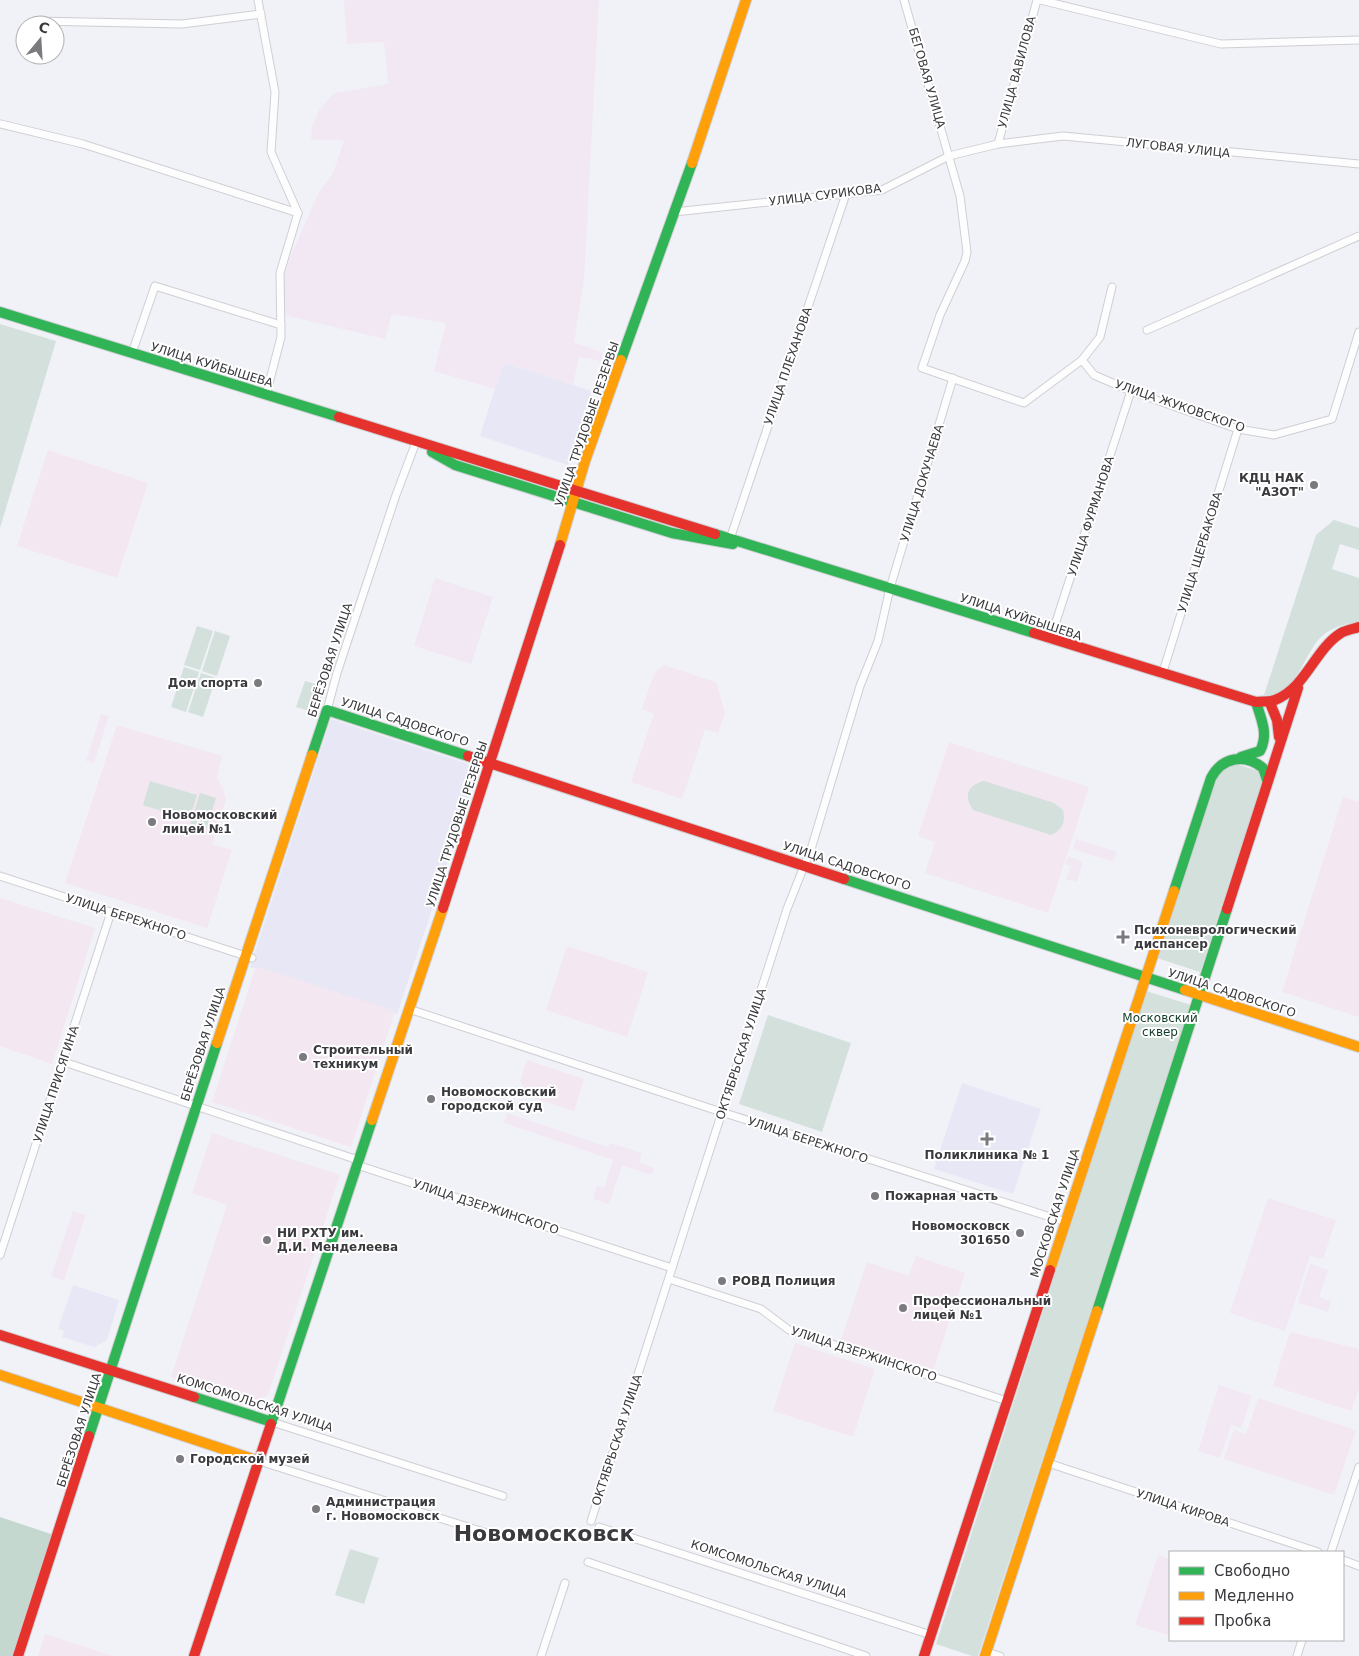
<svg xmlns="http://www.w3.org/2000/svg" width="1359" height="1656" viewBox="0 0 1359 1656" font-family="'DejaVu Sans',sans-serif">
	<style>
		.built { fill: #e7e7f5 }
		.industrial { fill: #f1e8f4 }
		.education { fill: #f3e7f1 }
		.green { fill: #d3e0db }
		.forest { fill: #c5d8d0 }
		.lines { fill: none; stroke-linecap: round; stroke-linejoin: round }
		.street-casing { stroke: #cecfd3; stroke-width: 9 }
		.fast-casing { stroke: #cecfd3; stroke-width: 12 }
		.slow-casing { stroke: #cecfd3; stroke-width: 12 }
		.jam-casing { stroke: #cecfd3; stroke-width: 12 }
		.street { stroke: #fdfdfe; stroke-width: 7 }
		.fast { stroke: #30b455; stroke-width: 10 }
		.slow { stroke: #ff9f0a; stroke-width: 10 }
		.jam { stroke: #e5322d; stroke-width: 10 }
		.poi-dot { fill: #7a7a7f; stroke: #fff; stroke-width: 2 }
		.labels { text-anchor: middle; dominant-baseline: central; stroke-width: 4; stroke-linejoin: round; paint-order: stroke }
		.street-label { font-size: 12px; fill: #3a3a3e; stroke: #fff }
		.poi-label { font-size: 12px; font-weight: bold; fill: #3a3a3e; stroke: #fff; text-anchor: start }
		.park-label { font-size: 12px; fill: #0f3b27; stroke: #fff }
		.town-label { font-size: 22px; font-weight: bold; fill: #3a3a3e; stroke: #fff }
	</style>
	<rect width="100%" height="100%" fill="#f1f2f8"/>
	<g class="built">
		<polygon points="503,363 592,391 568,465 480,436"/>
		<polygon points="331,719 477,767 454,844 397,1014 250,967"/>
		<polygon points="962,1083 1041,1109 1013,1194 934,1169"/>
		<polygon points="73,1285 119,1300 107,1340 94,1347 62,1337 64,1331 58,1329"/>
	</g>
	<g class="industrial">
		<polygon points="344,0 599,0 584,279 574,342 603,353 601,361 579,357 573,385 504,363 495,389 434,371 446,323 392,314 385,339 284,315 283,274 318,194 333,173 344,140 311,140 312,126 319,110 334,93 388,84 384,42 347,44"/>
		<polygon points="435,578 493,597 471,664 414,646"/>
		<polygon points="101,714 109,716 94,763 86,761"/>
		<polygon points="1076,839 1117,852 1113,862 1073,849"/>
		<polygon points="1068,856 1083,862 1077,882 1066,879 1071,866 1065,864"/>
		<polygon points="507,1113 608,1147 610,1143 642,1153 639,1162 654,1168 651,1175 622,1165 609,1204 593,1199 597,1186 604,1188 613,1160 504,1123"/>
		<polygon points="1268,1198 1336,1220 1323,1259 1310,1256 1285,1331 1230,1313"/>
		<polygon points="73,1211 86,1215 64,1281 51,1276"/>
		<polygon points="1310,1264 1328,1270 1319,1297 1331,1301 1328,1312 1298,1303"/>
		<polygon points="1219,1385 1252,1396 1241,1428 1231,1425 1220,1458 1198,1451"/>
		<polygon points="1158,1555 1170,1559 1170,1636 1135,1625"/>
	</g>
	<g class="education">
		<polygon points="48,450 148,483 117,578 17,546"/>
		<polygon points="664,665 716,682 725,713 718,733 705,729 682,799 631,782 654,714 642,709 654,674"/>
		<polygon points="117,725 222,756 217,778 223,789 226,800 212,844 232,850 207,928 65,883"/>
		<polygon points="949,742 1089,787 1048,913 925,873 935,842 918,836"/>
		<polygon points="1343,797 1359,802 1359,1017 1282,992"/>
		<polygon points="0,898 95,928 52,1064 0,1046"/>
		<polygon points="567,946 648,972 627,1037 546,1010"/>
		<polygon points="256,966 395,1011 351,1147 212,1102"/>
		<polygon points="527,1060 584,1079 574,1111 524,1095 526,1090 520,1081"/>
		<polygon points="212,1133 340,1175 268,1395 252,1404 171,1377 227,1205 192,1193"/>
		<polygon points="916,1256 965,1273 933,1371 841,1340 867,1262 909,1276"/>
		<polygon points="1290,1332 1359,1349 1359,1389 1351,1411 1273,1386"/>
		<polygon points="795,1343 875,1369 853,1437 773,1411"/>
		<polygon points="1258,1398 1356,1430 1334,1495 1224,1459 1234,1430 1246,1434"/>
		<polygon points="45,1634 113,1656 38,1656"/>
	</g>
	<g class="green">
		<polygon points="0,324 56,341 0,528"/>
		<path d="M1334,520l25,8v22l-19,-6 -8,25 27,9v44c-12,1 -27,5 -37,14 -18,16 -26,63 -58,59l52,-160z"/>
		<polygon points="197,626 213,631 200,670 184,665"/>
		<polygon points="215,631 230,636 217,676 202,671"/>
		<polygon points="184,667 199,672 186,712 171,707"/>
		<polygon points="201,673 216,678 203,717 188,712"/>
		<polygon points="305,681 325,687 316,713 296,707"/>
		<polygon points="1233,763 1261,772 1263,780 1200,972 1157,958 1218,772"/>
		<polygon points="150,781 197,795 189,820 143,805"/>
		<path d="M984,781l70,22 9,7c3,12 -1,20 -12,25l-78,-25c-10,-15 -5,-25 11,-29z"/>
		<polygon points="200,793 216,798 206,830 190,825"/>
		<polygon points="1146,991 1191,1005 978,1656 972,1656 936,1644"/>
		<polygon points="768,1015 851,1043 822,1132 739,1104"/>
		<polygon points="350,1549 379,1558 364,1604 335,1595"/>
	</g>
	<polygon class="forest" points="0,1517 54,1535 15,1656 0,1656"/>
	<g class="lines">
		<defs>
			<g id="street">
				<polyline points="258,0 275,92 271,152 298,213 280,273 281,337 266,395"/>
				<polyline points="904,0 960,196 967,252 965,261 940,315 922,368 1024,403 1082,360 1100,337 1112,287"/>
				<polyline points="1040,0 1221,44 1359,40"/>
				<polyline points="36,21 182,24 261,14"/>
				<polyline points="1,124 83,144 298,213"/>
				<polyline points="998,144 1037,0"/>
				<polyline points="674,212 882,190 949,156 998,144 1063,136 1359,164"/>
				<polyline points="1147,330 1359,236"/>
				<polyline points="132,353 155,286 281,325"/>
				<polyline points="1082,360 1094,375 1131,391 1238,429 1274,435 1332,419 1359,332"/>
				<polyline points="730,539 846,194"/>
				<polyline points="1050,640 1131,391"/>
				<polyline points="1162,675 1238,429"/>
				<polyline points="327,710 337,673 396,495 416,442"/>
				<polyline points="0,876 252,958"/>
				<polyline points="409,1009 709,1108 1066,1222"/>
				<polyline points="64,1062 358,1160"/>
				<polyline points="357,1165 672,1268"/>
				<polyline points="0,1255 111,912"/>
				<polyline points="669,1279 761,1309 789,1330 1007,1401"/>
				<polyline points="272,1422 503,1496"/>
				<polyline points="259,1461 490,1534"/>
				<polyline points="1048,1463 1318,1552"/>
				<polyline points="591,1521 787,909 812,846 860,686 878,641 890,588 953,378"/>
				<polyline points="599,1527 931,1635"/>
				<polyline points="1331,1552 1359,1467"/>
				<polyline points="1343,1560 1359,1566"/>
				<polyline points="588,1562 866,1656"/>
				<polyline points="986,1652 1000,1656"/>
				<polyline points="541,1656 565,1583"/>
				<polyline points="1297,1656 1302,1640"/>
			</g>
			<g id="fast">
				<polyline points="0,312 339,417"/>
				<polyline points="621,360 692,163"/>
				<polyline points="432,452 455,465 672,533 733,544"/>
				<polyline points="715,534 1034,633"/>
				<polyline points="312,755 327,710 468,756"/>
				<path d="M1241,757l19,-6c9,-17 1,-32 -4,-49"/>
				<polyline points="844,879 1185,990"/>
				<path d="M1174,891l37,-113c11,-21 34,-25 52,-10l4,12"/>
				<polyline points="1097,1311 1227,909"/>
				<polyline points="194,1397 272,1422"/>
				<polyline points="271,1424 372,1120"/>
				<polyline points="89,1436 217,1043"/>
			</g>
			<g id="slow">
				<polyline points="692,163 746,0"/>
				<polyline points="560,545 585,461 621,360"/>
				<polyline points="1185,990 1359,1047"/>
				<polyline points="217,1043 312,755"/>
				<polyline points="372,1120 443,908"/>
				<polyline points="1050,1270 1174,891"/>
				<polyline points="0,1375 259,1461"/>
				<polyline points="985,1656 1097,1311"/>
			</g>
			<g id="jam">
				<polyline points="339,417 715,534"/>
				<path d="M1034,633l222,69c6,-1 14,0 19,-2 31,-12 39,-50 66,-67 5,-3 12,-4 18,-6"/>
				<polyline points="1270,703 1277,720 1279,737"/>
				<polyline points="468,756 844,879"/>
				<polyline points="443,908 560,545"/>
				<polyline points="1227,909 1298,688"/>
				<polyline points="0,1335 194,1397"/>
				<polyline points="18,1656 89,1436"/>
				<polyline points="194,1656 271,1424"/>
				<polyline points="924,1656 1050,1270"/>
			</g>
		</defs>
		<use href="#street" class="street-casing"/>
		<use href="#fast" class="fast-casing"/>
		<use href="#slow" class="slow-casing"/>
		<use href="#jam" class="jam-casing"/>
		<use href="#street" class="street"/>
		<use href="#fast" class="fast"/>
		<use href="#slow" class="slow"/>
		<use href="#jam" class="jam"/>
	</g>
	<g class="poi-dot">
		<circle cx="1314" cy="485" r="5"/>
		<circle cx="258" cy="683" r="5"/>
		<circle cx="152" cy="822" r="5"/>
		<path d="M1120.5 929.5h5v5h5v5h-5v5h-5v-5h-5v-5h5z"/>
		<circle cx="303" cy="1057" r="5"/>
		<circle cx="431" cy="1099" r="5"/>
		<path d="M984.5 1131.5h5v5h5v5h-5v5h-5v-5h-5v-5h5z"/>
		<circle cx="875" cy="1196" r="5"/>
		<circle cx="1020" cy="1233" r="5"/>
		<circle cx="267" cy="1240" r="5"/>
		<circle cx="722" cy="1281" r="5"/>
		<circle cx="903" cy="1308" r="5"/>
		<circle cx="180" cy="1459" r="5"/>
		<circle cx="316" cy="1509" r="5"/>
	</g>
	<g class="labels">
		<g class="street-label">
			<text transform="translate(1017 72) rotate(-75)">УЛИЦА ВАВИЛОВА</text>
			<text transform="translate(927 78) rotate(74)">БЕГОВАЯ УЛИЦА</text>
			<text transform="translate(1178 148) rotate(6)">ЛУГОВАЯ УЛИЦА</text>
			<text transform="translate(825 195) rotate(-7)">УЛИЦА СУРИКОВА</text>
			<text transform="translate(212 365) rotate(17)">УЛИЦА КУЙБЫШЕВА</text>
			<text transform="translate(788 366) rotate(-71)">УЛИЦА ПЛЕХАНОВА</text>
			<text transform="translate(1180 406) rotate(19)">УЛИЦА ЖУКОВСКОГО</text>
			<text transform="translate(587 424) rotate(-71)">УЛИЦА ТРУДОВЫЕ РЕЗЕРВЫ</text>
			<text transform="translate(922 483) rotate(-73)">УЛИЦА ДОКУЧАЕВА</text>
			<text transform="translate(1091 516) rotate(-72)">УЛИЦА ФУРМАНОВА</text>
			<text transform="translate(1200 552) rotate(-73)">УЛИЦА ЩЕРБАКОВА</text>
			<text transform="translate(1021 617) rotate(18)">УЛИЦА КУЙБЫШЕВА</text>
			<text transform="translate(330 660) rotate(-72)">БЕРЁЗОВАЯ УЛИЦА</text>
			<text transform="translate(405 722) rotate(18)">УЛИЦА САДОВСКОГО</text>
			<text transform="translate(457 824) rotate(-72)">УЛИЦА ТРУДОВЫЕ РЕЗЕРВЫ</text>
			<text transform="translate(847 866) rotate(18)">УЛИЦА САДОВСКОГО</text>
			<text transform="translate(126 917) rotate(18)">УЛИЦА БЕРЕЖНОГО</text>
			<text transform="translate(1232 993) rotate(18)">УЛИЦА САДОВСКОГО</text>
			<text transform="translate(203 1044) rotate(-72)">БЕРЁЗОВАЯ УЛИЦА</text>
			<text transform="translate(741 1054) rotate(-72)">ОКТЯБРЬСКАЯ УЛИЦА</text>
			<text transform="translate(56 1084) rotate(-72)">УЛИЦА ПРИСЯГИНА</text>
			<text transform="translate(808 1140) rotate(18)">УЛИЦА БЕРЕЖНОГО</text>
			<text transform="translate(486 1207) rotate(18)">УЛИЦА ДЗЕРЖИНСКОГО</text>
			<text transform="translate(1055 1213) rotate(-72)">МОСКОВСКАЯ УЛИЦА</text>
			<text transform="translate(864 1354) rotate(18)">УЛИЦА ДЗЕРЖИНСКОГО</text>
			<text transform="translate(255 1403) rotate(18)">КОМСОМОЛЬСКАЯ УЛИЦА</text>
			<text transform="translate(79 1430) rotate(-72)">БЕРЁЗОВАЯ УЛИЦА</text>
			<text transform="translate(617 1440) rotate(-72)">ОКТЯБРЬСКАЯ УЛИЦА</text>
			<text transform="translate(1183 1508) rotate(18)">УЛИЦА КИРОВА</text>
			<text transform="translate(769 1569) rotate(18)">КОМСОМОЛЬСКАЯ УЛИЦА</text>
		</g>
		<g class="poi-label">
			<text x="1304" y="478" text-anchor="end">КДЦ НАК<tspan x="1304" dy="14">"АЗОТ"</tspan></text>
			<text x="248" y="683" text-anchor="end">Дом спорта</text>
			<text x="162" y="815">Новомосковский<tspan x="162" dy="14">лицей №1</tspan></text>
			<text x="1134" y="930">Психоневрологический<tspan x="1134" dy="14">диспансер</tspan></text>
			<text x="313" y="1050">Строительный<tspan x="313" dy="14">техникум</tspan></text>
			<text x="441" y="1092">Новомосковский<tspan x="441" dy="14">городской суд</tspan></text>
			<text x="987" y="1155" text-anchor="middle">Поликлиника № 1</text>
			<text x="885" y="1196">Пожарная часть</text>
			<text x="1010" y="1226" text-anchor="end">Новомосковск<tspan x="1010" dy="14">301650</tspan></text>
			<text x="277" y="1233">НИ РХТУ им.<tspan x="277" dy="14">Д.И. Менделеева</tspan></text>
			<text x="732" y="1281">РОВД Полиция</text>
			<text x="913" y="1301">Профессиональный<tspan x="913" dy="14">лицей №1</tspan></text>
			<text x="190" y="1459">Городской музей</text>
			<text x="326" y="1502">Администрация<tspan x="326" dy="14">г. Новомосковск</tspan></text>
		</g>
		<g class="park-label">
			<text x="1160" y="1018">Московский<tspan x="1160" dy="14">сквер</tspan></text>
		</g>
		<g class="town-label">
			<text x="544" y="1533">Новомосковск</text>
		</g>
	</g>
	<rect x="1169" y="1551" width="175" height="90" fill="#ffffff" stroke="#b0b0b2"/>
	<rect x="1179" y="1567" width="25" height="8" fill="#30b455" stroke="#b0b0b2"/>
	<text x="1214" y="1576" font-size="15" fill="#3a3a3e">Свободно</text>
	<rect x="1179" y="1592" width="25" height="8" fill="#ff9f0a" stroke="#b0b0b2"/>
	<text x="1214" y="1601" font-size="15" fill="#3a3a3e">Медленно</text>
	<rect x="1179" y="1617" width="25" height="8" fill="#e5322d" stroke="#b0b0b2"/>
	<text x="1214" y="1626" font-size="15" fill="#3a3a3e">Пробка</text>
	<g transform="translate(40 40) rotate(18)"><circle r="24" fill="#ffffff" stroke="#b0b0b2"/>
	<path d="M0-4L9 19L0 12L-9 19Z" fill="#7a7a7f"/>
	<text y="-8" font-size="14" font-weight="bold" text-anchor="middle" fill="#3a3a3e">С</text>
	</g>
</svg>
